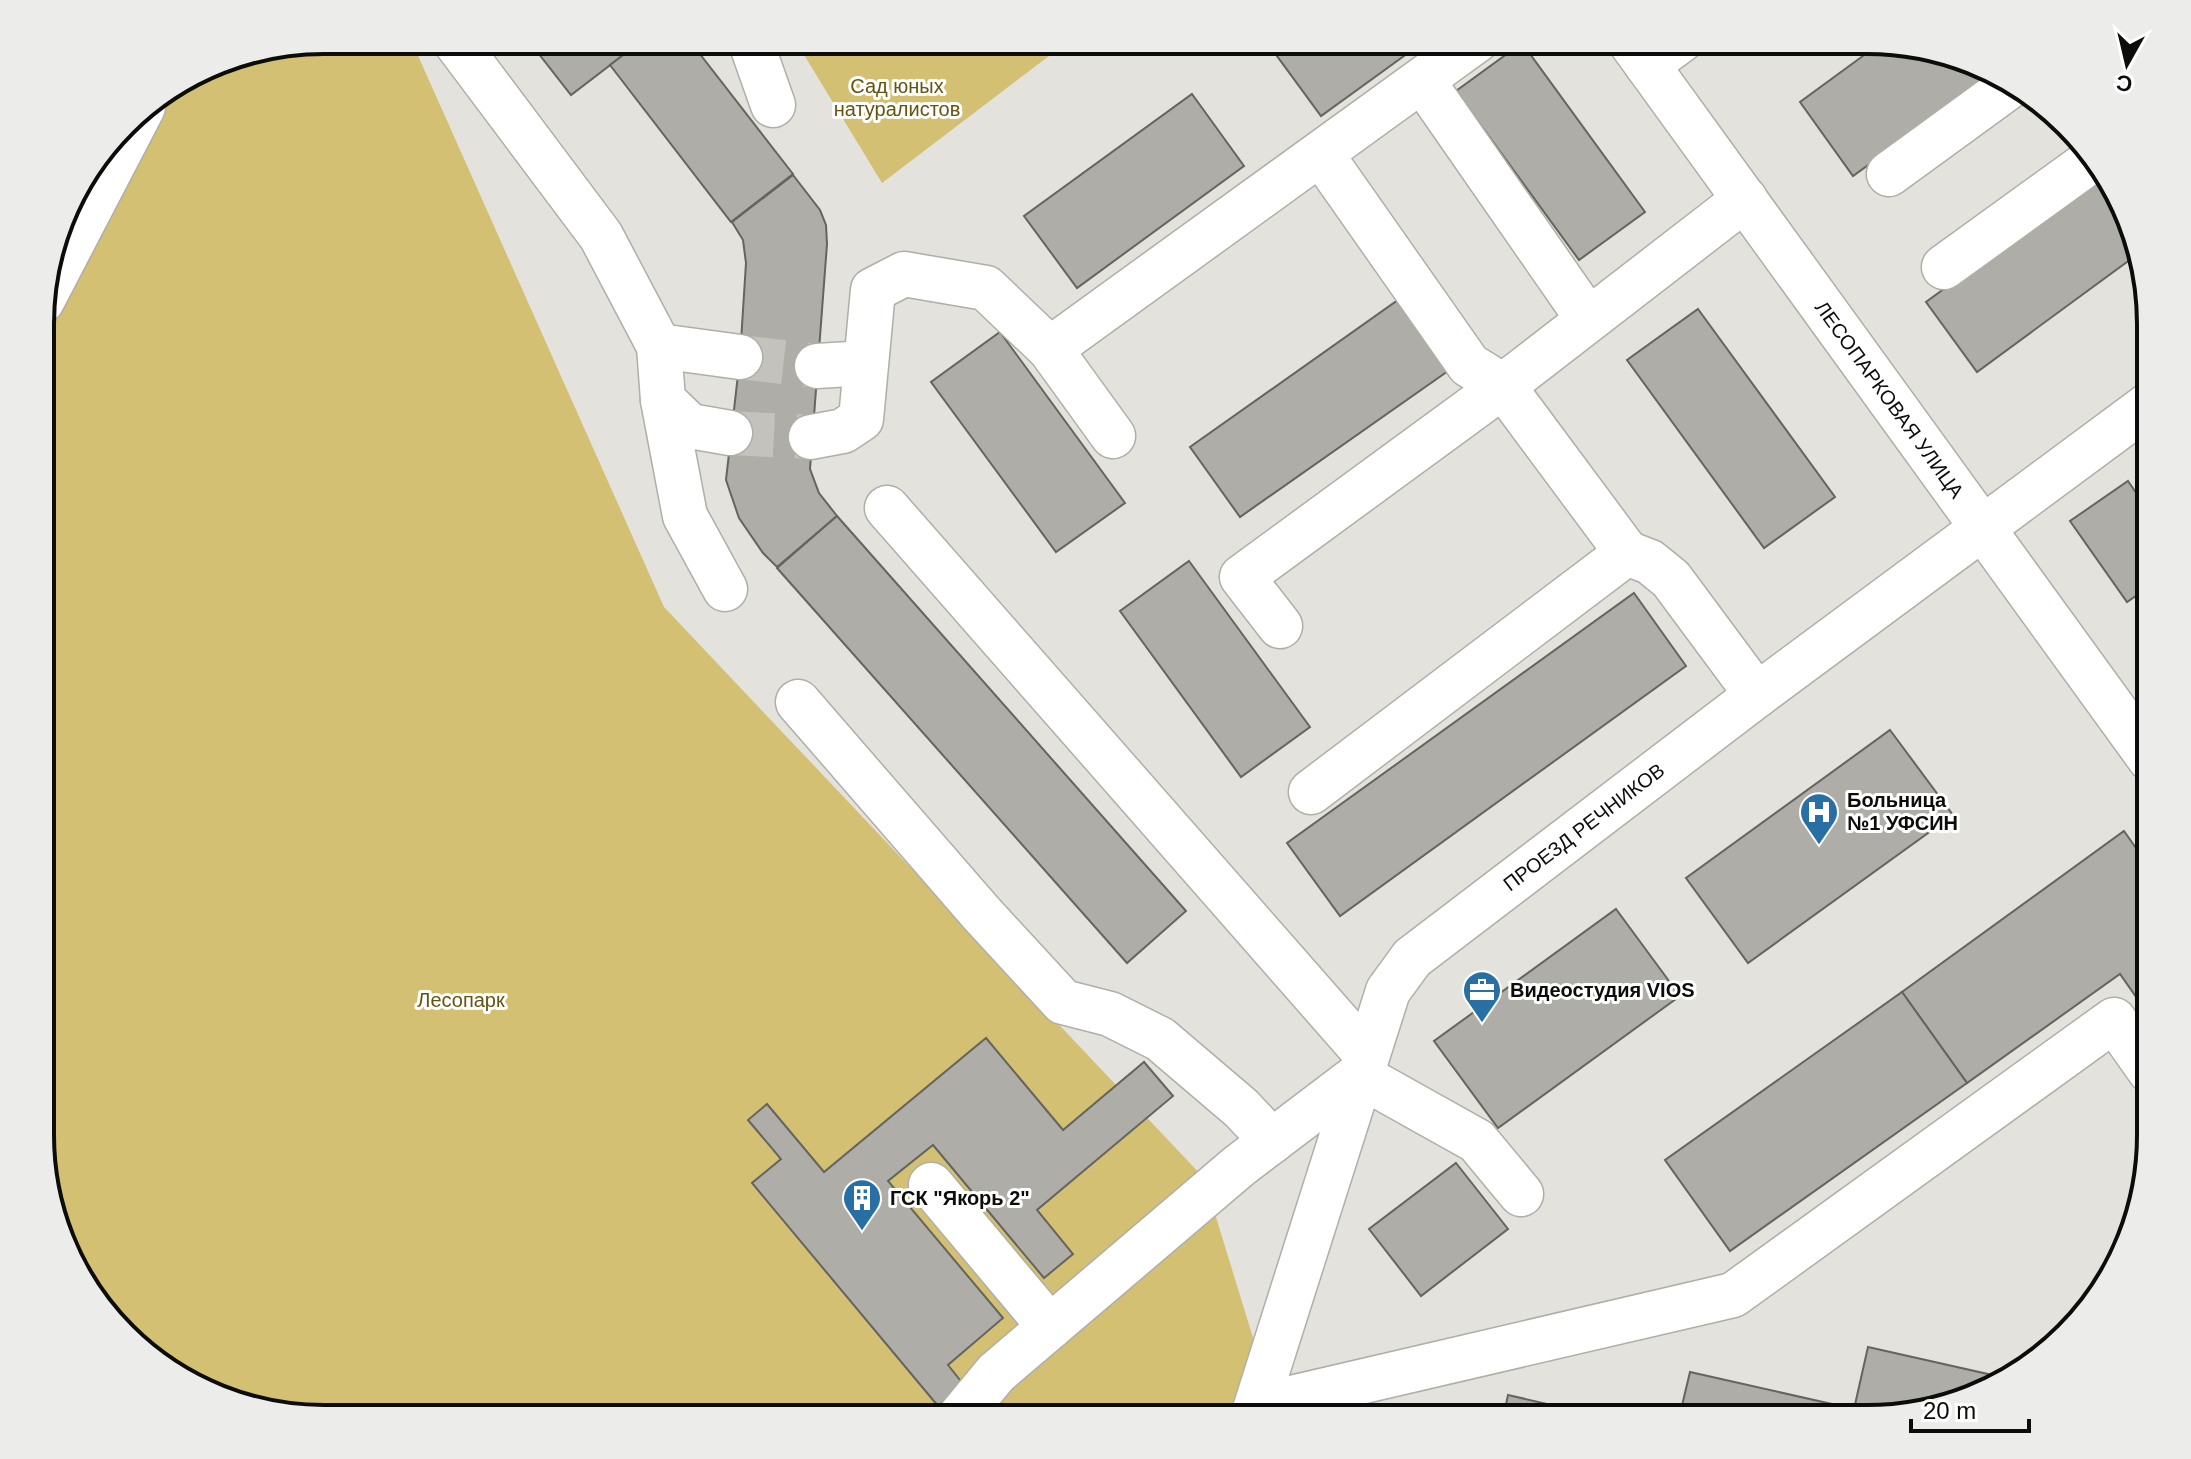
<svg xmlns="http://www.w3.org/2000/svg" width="2191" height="1459" viewBox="0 0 2191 1459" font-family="Helvetica,sans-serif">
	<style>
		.green { fill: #d3c073 }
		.building { fill: #aeada7; stroke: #65645f; stroke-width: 2 }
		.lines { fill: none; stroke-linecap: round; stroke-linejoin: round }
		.minor-tunnel { stroke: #c4c2bd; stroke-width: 44; stroke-dasharray: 44 22; stroke-linecap: butt }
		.minor-casing { stroke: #afaea9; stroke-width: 47 }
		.minor { stroke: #fff; stroke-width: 44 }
		.labels { text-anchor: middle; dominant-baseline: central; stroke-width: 6; stroke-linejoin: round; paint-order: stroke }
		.park-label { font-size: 20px; fill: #635410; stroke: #fff }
		.street-label { font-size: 20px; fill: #0c0c0a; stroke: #fff }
		.poi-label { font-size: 20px; font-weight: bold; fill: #0c0c0a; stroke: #fff; text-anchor: start }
		.rim { fill: none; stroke: #0c0c0a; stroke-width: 4 }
	</style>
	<rect width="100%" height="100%" fill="#e4e2dd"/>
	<g class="green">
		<polygon points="324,40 411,40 664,607 1204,1178 1254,1341 1228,1419 324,1419 233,1404 166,1371 78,1277 42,1171 42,288 70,198 136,111 216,61"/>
		<polygon points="795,40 1070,40 882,183"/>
	</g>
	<g class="building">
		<polygon points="528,40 643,40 571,95"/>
		<polygon points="643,40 689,40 793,174 731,222 610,65"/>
		<polygon points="1268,40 1426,40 1321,116 1266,41"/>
		<polygon points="1882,42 1958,55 1995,73 1853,176 1800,102"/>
		<polygon points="1522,43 1645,212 1579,260 1456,91"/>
		<polygon points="1192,94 1244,166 1077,288 1024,216"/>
		<polygon points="2104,172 2113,183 2135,256 1977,372 1926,302"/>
		<polygon points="793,175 820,210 826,225 827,244 810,469 819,493 837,516 777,567 763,553 739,518 726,480 740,357 746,263 743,240 732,222"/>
		<polygon points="1398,300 1448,371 1240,517 1190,447"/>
		<polygon points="1698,309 1835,497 1764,548 1627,360"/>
		<polygon points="1000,332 1125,503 1056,552 931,382"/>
		<polygon points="2128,481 2150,513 2150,586 2127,602 2070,521"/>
		<polygon points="837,516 1186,911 1127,963 777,568"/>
		<polygon points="1189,561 1310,727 1241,777 1120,611"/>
		<polygon points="1634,593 1686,666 1340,916 1287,843"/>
		<polygon points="1890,730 1953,815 1748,963 1686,878"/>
		<polygon points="2124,831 2150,868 2150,1017 2120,974 1967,1083 1902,992"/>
		<polygon points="1616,909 1680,996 1498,1128 1434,1041"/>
		<polygon points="1902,992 1967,1083 1730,1251 1665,1160"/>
		<polygon points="986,1038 1063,1130 1144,1062 1173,1096 1037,1210 1073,1254 1044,1278 933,1145 888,1181 1003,1318 948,1365 964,1385 938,1406 752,1183 781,1159 748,1120 767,1104 824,1172"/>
		<polygon points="1456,1163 1508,1229 1421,1296 1369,1229"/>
		<polygon points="1868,1347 2010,1379 1885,1418 1679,1418 1690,1372 1854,1409"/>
		<polygon points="1508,1395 1613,1419 1503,1419"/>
	</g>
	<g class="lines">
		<g class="minor-tunnel">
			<polyline points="740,357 817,366"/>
			<polyline points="730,433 811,437"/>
		</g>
		<defs>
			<g id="minor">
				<polyline points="454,40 601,236 659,346 663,400 690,426 730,433"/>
				<polyline points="750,40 773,105"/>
				<path id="s1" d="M1629,40l521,719"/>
				<polyline points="1647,65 1681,40"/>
				<polyline points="1422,80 1588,319"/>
				<polyline points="1889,174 2014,83"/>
				<polyline points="1944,267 2092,160"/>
				<polyline points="42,301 143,107"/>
				<polyline points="659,346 740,357"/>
				<polyline points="817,366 866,363"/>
				<polyline points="663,400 685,516 725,589"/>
				<polyline points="1113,436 1050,349 1477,40"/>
				<polyline points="811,437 843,431 861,419 873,290 904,274 986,288 1050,349"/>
				<polyline points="887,508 1366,1054"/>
				<polyline points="1627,553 1650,562 1671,579 1757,695"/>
				<polyline points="1280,626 1242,577 1503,386 1469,365 1321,154"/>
				<polyline points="798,702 981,913 1063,1002 1110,1014 1160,1039 1241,1108 1272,1141"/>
				<polyline points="1311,792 1627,553 1503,386 1745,199"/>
				<polyline points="931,1185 1050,1327"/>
				<polyline points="1257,1406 1733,1295 2114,1020 2150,1071"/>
				<polyline points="958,1419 996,1373 1239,1166 1359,1075 1477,1141 1521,1194"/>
				<path id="s2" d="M1252,1419l136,-428 24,-33 345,-263 393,-291"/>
			</g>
		</defs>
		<use href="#minor" class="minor-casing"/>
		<use href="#minor" class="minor"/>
	</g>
	<defs>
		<symbol id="hospital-pin" viewBox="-11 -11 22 30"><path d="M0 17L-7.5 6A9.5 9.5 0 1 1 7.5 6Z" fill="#286fa4" stroke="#fff"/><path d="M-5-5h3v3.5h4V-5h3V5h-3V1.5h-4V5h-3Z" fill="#fff"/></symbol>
		<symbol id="office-pin" viewBox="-11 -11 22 30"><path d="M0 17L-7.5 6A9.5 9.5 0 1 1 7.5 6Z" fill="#286fa4" stroke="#fff"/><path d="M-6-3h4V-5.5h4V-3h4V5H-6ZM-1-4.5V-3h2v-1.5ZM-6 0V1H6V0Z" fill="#fff"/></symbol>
		<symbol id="building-pin" viewBox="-11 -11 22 30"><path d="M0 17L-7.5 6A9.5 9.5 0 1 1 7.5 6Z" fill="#286fa4" stroke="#fff"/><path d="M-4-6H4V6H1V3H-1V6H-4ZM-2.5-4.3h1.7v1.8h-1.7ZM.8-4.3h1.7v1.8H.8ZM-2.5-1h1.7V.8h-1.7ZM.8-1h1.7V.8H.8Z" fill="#fff"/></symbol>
	</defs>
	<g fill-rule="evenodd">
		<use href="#hospital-pin" x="1797" y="790" width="44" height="60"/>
		<use href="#office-pin" x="1460" y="968" width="44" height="60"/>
		<use href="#building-pin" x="840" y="1176" width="44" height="60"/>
	</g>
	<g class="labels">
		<g class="park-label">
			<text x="897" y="86">Сад юных<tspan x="897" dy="23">натуралистов</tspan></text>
			<text x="461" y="1000">Лесопарк</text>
		</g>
		<g class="street-label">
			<text stroke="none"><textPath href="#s1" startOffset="444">ЛЕСОПАРКОВАЯ УЛИЦА</textPath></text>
			<text stroke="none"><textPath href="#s2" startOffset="706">ПРОЕЗД РЕЧНИКОВ</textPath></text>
		</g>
		<g class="poi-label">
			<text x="1847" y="800">Больница<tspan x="1847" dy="23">№1 УФСИН</tspan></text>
			<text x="1510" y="990">Видеостудия VIOS</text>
			<text x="890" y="1198">ГСК "Якорь 2"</text>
		</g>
	</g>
	<path d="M0 0H2191V1459H0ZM324 54H1867A270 270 0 0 1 2137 324V1135A270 270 0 0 1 1867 1405H324A270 270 0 0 1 54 1135V324A270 270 0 0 1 324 54Z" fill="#ececeb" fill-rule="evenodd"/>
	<path class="rim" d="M324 54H1867A270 270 0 0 1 2137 324V1135A270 270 0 0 1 1867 1405H324A270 270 0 0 1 54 1135V324A270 270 0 0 1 324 54Z"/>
	<g transform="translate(2127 64) rotate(188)" stroke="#ffffff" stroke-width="6" paint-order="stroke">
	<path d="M0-6L14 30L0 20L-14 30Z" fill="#0c0c0a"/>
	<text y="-12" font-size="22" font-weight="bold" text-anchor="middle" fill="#0c0c0a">С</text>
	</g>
	<path d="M1911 1419v12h118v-12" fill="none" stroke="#0c0c0a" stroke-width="4"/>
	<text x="1923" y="1419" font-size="24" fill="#0c0c0a" stroke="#ffffff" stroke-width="6" paint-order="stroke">20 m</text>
</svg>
